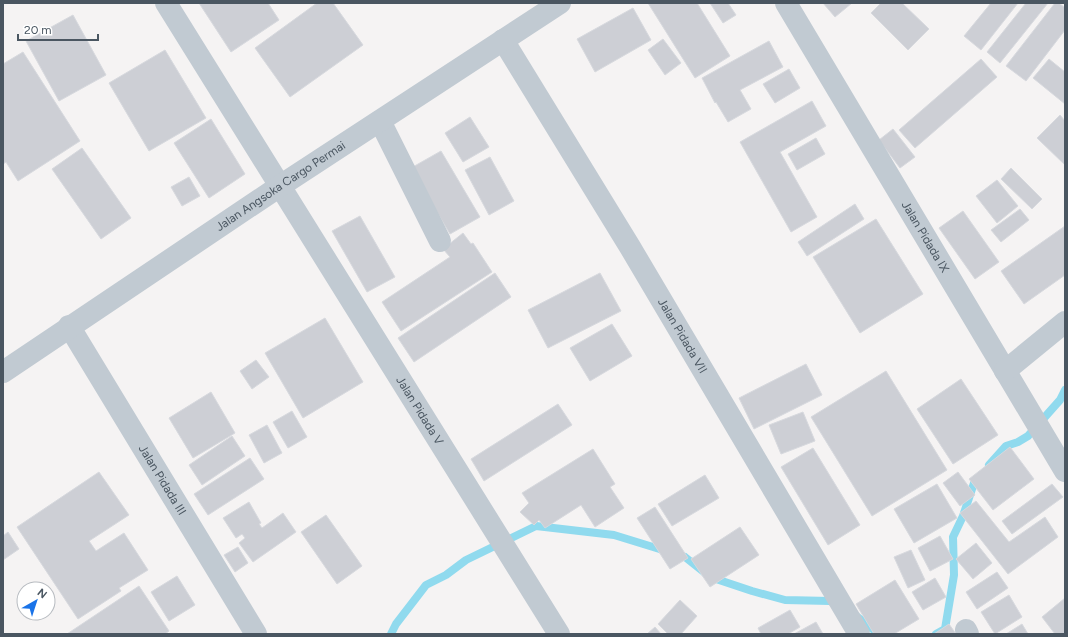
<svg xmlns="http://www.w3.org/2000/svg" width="1068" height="637" viewBox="0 0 1068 637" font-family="Figtree,sans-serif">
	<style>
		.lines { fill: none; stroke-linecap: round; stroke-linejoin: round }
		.stream { stroke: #90daee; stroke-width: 8 }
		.building { fill: #cdcfd5; stroke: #d7d9de }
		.minor { stroke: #c1cad2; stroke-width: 22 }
		.labels { text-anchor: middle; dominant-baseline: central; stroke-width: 3.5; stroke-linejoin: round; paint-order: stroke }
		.street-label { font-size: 12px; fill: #4a5661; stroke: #fff }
	</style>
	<rect width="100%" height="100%" fill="#f5f3f3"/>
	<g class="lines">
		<g class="stream">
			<polyline points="989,465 1006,446 1018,442 1028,436 1060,400 1065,390"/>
			<polyline points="677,555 685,557 705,573 716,579 752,591 785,600 830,601 836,604"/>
			<polyline points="856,616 879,634"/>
			<polyline points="391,634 396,624 426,585 446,575 466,560 536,526 614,535 666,551"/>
			<polyline points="936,634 945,629 954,575 953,537 963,516 974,483 979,477"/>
		</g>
	</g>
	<g class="building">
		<polygon points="199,3 268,3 279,20 231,52"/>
		<polygon points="317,3 333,3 363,45 290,97 255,48"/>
		<polygon points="648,3 697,3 730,56 695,78"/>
		<polygon points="710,3 728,3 736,15 723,23"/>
		<polygon points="823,3 852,3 835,17"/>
		<polygon points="881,3 902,3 929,29 908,50 871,13"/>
		<polygon points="991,3 1018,3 981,50 964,36"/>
		<polygon points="1026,3 1048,3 1000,63 987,52"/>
		<polygon points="1055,3 1059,3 1065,8 1065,30 1026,81 1006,66"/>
		<polygon points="633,8 651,40 595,72 577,39"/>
		<polygon points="73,15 106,75 59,101 26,41"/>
		<polygon points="663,39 681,63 665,75 648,50"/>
		<polygon points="769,41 783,67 740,90 751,109 728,122 716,102 715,103 702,78"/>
		<polygon points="165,50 206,118 149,151 109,83"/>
		<polygon points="23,52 80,141 18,181 6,162 3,164 3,64"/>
		<polygon points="981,59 997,77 915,148 899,130"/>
		<polygon points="1049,59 1065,72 1065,104 1033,78"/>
		<polygon points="789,69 800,88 775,103 763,84"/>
		<polygon points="812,101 826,126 780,152 817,217 791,232 740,142"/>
		<polygon points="1060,115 1065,121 1065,165 1037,138"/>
		<polygon points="470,117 489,147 463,162 445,133"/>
		<polygon points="211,119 245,174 209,198 174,143"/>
		<polygon points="893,129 915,157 900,168 879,140"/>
		<polygon points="816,138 825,154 797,170 788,154"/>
		<polygon points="82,148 131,218 101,239 52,169"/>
		<polygon points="441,151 480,217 450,234 411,168"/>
		<polygon points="490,157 514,201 489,215 465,170"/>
		<polygon points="1011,168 1042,199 1032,209 1001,179"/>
		<polygon points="189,177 200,196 182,206 171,187"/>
		<polygon points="997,180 1018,206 997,223 976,196"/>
		<polygon points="855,204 864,219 807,256 798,242"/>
		<polygon points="1020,209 1029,220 1001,242 991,230"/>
		<polygon points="963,211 999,262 975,279 939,228"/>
		<polygon points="360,216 395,277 367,292 332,231"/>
		<polygon points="876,219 923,294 860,333 813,257"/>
		<polygon points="1065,226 1065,275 1024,304 1001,271"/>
		<polygon points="463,233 471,244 473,243 492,272 401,331 382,302 450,257 443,249"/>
		<polygon points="495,273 511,297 414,362 398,338"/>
		<polygon points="600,273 621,311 548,348 528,310"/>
		<polygon points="325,318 363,382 303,418 265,353"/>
		<polygon points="612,324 632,356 590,381 570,348"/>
		<polygon points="256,360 269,377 252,389 240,371"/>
		<polygon points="806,364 822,395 754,429 739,398"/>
		<polygon points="886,371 947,470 872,516 811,417"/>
		<polygon points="961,379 998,435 953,464 917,409"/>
		<polygon points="211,392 235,433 193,458 169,418"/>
		<polygon points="558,404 572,425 484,481 471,459"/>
		<polygon points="292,411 307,437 288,448 273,422"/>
		<polygon points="803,412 815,441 781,454 769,425"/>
		<polygon points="267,425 282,453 264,463 249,435"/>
		<polygon points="232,436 245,456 202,485 189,465"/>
		<polygon points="1010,447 1034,479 993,510 969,479"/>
		<polygon points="813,448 860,525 828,545 781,467"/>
		<polygon points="593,449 615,484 610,487 624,508 595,527 581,505 545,528 539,520 534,525 520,512 529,503 522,493"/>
		<polygon points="250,458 264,479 208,515 194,494"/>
		<polygon points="99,472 129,515 89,541 96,551 124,533 148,570 119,588 121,591 78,619 17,527"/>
		<polygon points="958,472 975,495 960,506 943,483"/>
		<polygon points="705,475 719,498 672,526 658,504"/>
		<polygon points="937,484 957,518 914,543 894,509"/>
		<polygon points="1052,484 1063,497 1012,534 1002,521"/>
		<polygon points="976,501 1009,542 1045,517 1058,537 1008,574 960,513"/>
		<polygon points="249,502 261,523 259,524 262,528 283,513 296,532 253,562 239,543 245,538 242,534 236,538 223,518"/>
		<polygon points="655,507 688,558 670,569 637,518"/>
		<polygon points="326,515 362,566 337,584 301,532"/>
		<polygon points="740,527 759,555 710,587 691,559"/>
		<polygon points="8,532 19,549 3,560 3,536"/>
		<polygon points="940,536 953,559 930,571 918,548"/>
		<polygon points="976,543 992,563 973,579 956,559"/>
		<polygon points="238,547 248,563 235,572 224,555"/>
		<polygon points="911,550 925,580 908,588 894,557"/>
		<polygon points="997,572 1008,588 977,609 966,592"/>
		<polygon points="177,576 195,605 169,621 151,592"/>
		<polygon points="935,578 946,597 923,610 912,592"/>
		<polygon points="895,580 919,619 894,634 874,634 856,604"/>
		<polygon points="139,586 169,631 165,634 67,634"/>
		<polygon points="1009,595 1022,617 995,634 981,612"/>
		<polygon points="1065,598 1065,634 1055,634 1042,617"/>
		<polygon points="680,600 697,616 681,634 668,634 658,624"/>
		<polygon points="790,610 800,627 788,634 761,634 758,628"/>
		<polygon points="816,622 823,634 794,634"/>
		<polygon points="949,624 956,634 934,634"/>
		<polygon points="1022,624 1028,634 1006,634"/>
		<polygon points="655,627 661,634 647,634"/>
	</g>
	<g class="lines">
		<g class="minor">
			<path id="s1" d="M166,3l393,631"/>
			<path id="s2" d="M786,3l279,468"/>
			<path id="s3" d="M503,40l127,207 229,387"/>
			<polyline points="380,121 440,241"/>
			<path id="s4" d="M69,326l187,308"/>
			<polyline points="1005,371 1065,322"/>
			<path id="s5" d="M3,372l277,-186 280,-183"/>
			<polyline points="966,630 968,634"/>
		</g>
	</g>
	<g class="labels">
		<g class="street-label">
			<text stroke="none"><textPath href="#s5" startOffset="334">Jalan Angsoka Cargo Permai</textPath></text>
			<text stroke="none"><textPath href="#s2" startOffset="272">Jalan Pidada IX</textPath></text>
			<text stroke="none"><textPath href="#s3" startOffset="346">Jalan Pidada VII</textPath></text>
			<text stroke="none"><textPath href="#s1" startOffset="480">Jalan Pidada V</textPath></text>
			<text stroke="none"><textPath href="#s4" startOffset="180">Jalan Pidada III</textPath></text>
		</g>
	</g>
	<rect width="1068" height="637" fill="none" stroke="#4a5661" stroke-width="8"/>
	<g transform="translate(36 601) rotate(39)"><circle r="19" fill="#ffffff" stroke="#b7bbc0"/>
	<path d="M0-3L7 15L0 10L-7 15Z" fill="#1a73e8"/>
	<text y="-6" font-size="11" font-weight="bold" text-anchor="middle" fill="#4a5661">N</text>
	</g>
	<path d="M18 34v6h80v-6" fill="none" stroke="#4a5661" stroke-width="2"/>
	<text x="24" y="34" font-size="12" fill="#4a5661" stroke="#ffffff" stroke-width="3" paint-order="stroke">20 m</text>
</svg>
